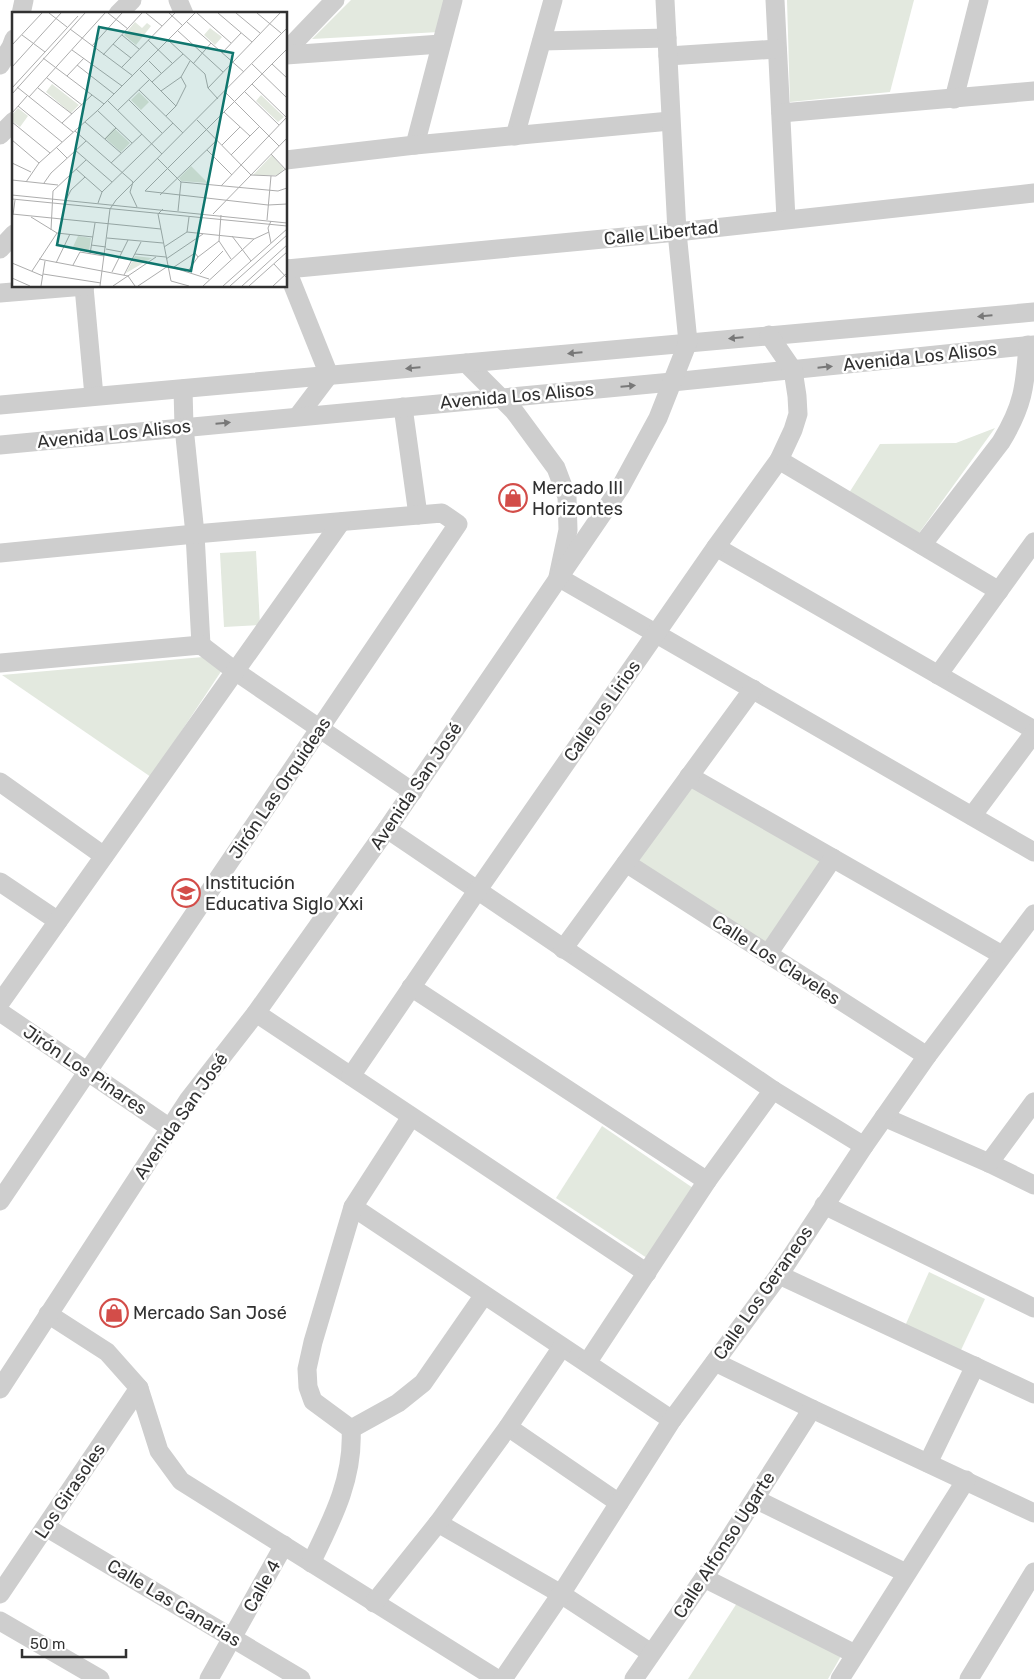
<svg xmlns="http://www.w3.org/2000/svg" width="1034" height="1679" viewBox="0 0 1034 1679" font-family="Rubik,sans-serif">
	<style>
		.green { fill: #e3e9df }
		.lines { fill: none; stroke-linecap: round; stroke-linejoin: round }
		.minor { stroke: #cecece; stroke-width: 19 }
		.oneway { fill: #787878 }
		.labels { text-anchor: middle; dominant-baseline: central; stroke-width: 5; stroke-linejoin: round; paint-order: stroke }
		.street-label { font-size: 18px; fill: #313131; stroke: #fff }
		.poi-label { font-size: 18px; fill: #313131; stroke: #fff; text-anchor: start }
		.inset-road { fill: none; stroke: #adadad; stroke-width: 1 }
		.view { fill: #0f766e; fill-opacity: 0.15; stroke: #0f766e; stroke-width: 2.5 }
		.inset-edge { fill: none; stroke: #313131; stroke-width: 2.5 }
	</style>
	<rect width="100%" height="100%" fill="#fff"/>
	<g class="green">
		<polygon points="351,0 448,0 439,32 312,39"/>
		<polygon points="787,0 914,0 890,92 790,102"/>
		<polygon points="995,428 919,533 849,493 880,444 956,443"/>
		<polygon points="256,551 260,625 224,627 220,553"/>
		<polygon points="203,657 222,670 151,777 2,675"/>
		<polygon points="692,784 831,867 775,952 635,862"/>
		<polygon points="602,1126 693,1188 647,1258 556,1198"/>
		<polygon points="929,1272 985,1299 961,1350 905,1326"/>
		<polygon points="737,1603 841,1656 828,1679 688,1679"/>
	</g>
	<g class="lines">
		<g class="minor">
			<polyline points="178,0 184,14"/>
			<polyline points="775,0 786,219"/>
			<polyline points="21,14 24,0"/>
			<polyline points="118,14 132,0"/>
			<polyline points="542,41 667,38"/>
			<polyline points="286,51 335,0"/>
			<polyline points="286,55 441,44"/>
			<polyline points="668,56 777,49"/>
			<polyline points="0,65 11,47 14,39"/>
			<polyline points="954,99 979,0"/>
			<polyline points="781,113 1034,91"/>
			<polyline points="0,135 14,121"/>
			<polyline points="515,136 553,0"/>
			<polyline points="415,145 453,0"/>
			<polyline points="286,160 415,145 670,121"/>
			<polyline points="0,249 14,234"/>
			<polyline points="286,268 329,375 298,416"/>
			<polyline points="287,269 677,232 1034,193"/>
			<polyline points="84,287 94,396"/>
			<polyline points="0,293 85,286"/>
			<polyline points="466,363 514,411 556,468 567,497 568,530 558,577 1034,852"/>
			<polyline points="183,389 184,427 195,534 201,645"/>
			<polyline points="0,405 1034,312"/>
			<polyline points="403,407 418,515"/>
			<polyline points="0,445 672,382 1034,345"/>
			<polyline points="779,460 999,591"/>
			<path d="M922,545l79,-103c22,-36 24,-55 27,-97"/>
			<polyline points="716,547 1034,730"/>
			<polyline points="0,553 195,534 442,513 458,524 0,1201"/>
			<polyline points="0,663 201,645 235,671 413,792"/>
			<polyline points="938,675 1034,542"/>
			<polyline points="689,776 1002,955"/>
			<polyline points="0,782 104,856"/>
			<polyline points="972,816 1034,733"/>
			<polyline points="387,829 773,1090 864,1146"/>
			<polyline points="626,863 927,1056"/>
			<polyline points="0,882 58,921"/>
			<polyline points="563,949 753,689"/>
			<polyline points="768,954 833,858"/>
			<polyline points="411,987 707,1181"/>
			<polyline points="0,1003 341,522"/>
			<polyline points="0,1012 170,1128"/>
			<polyline points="256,1013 647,1273"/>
			<polyline points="351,1076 477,891 716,547 779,460 793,430 798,414 797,396 793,370 769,335"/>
			<polyline points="884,1117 989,1163 1034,1185"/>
			<polyline points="989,1163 1034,1102"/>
			<polyline points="824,1205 1034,1308"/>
			<polyline points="353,1207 672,1420"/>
			<polyline points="779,1275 1034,1394"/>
			<polyline points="48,1314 107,1352 139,1388 159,1451 181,1481 497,1679"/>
			<polyline points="715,1362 812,1409 1034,1513"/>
			<polyline points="587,1363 707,1181 773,1090"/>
			<polyline points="0,1389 189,1099 256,1013 387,829 620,488 658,418 688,342 677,232 665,0"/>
			<polyline points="508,1427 619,1503"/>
			<polyline points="351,1429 398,1403 423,1383 484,1295"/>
			<polyline points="928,1463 975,1366"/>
			<polyline points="755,1499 906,1573"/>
			<polyline points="438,1523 561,1594 651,1653"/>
			<polyline points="46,1527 301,1679"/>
			<path d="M311,1563c21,-43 43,-85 40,-134l-38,-28 -5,-14 -1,-18 6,-27 40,-135 58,-90"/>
			<polyline points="704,1578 855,1654"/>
			<polyline points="0,1594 139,1388"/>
			<polyline points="374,1603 438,1523 508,1427 562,1347"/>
			<polyline points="0,1621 100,1679"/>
			<polyline points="209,1679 284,1545"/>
			<polyline points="503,1679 561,1594 672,1420 779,1275 864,1146 927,1056 1034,914"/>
			<polyline points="634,1679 704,1578 812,1409"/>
			<polyline points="840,1679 966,1480"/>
			<polyline points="969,1679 1034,1572"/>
		</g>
	</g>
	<defs><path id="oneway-solid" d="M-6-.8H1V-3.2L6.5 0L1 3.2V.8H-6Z" transform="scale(1.25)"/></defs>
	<g class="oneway">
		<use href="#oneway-solid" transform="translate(985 316) rotate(175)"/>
		<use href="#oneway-solid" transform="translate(736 338) rotate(175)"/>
		<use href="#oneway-solid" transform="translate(575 353) rotate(175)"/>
		<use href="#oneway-solid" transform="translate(825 367) rotate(-6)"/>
		<use href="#oneway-solid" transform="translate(413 368) rotate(175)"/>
		<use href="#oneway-solid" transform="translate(628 386) rotate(-5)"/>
		<use href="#oneway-solid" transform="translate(223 423) rotate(-5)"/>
	</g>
	<defs>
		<symbol id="shop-ring" viewBox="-11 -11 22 22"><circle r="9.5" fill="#fff" stroke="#d34d49" stroke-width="1.5"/><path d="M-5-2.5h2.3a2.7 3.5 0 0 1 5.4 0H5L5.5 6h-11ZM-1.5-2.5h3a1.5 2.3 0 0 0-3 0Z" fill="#d34d49"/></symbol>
		<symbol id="school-ring" viewBox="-11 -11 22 22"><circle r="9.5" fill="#fff" stroke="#d34d49" stroke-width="1.5"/><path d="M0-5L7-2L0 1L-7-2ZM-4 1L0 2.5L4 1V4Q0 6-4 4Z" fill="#d34d49"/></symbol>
	</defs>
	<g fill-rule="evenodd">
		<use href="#shop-ring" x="497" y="482" width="32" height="32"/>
		<use href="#school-ring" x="170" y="877" width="32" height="32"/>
		<use href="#shop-ring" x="98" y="1297" width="32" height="32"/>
	</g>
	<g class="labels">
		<g class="street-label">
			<text transform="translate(661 233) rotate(-6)">Calle Libertad</text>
			<text transform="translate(920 357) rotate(-6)">Avenida Los Alisos</text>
			<text transform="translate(517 396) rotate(-5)">Avenida Los Alisos</text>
			<text transform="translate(114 434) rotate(-6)">Avenida Los Alisos</text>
			<text transform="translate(602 711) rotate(-55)">Calle los Lirios</text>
			<text transform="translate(416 786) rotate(-56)">Avenida San José</text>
			<text transform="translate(280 788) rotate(-56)">Jirón Las Orquideas</text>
			<text transform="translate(776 960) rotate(33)">Calle Los Claveles</text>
			<text transform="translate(85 1070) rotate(34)">Jirón Los Pinares</text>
			<text transform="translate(181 1116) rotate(-55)">Avenida San José</text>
			<text transform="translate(763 1293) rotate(-55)">Calle Los Geraneos</text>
			<text transform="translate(70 1491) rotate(-56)">Los Girasoles</text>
			<text transform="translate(724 1545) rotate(-57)">Calle Alfonso Ugarte</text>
			<text transform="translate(262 1586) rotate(-61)">Calle 4</text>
			<text transform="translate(174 1603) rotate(31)">Calle Las Canarias</text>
		</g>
		<g class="poi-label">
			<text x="532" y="488">Mercado III<tspan x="532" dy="21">Horizontes</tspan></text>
			<text x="205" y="883">Institución<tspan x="205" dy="21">Educativa Siglo Xxi</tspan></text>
			<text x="133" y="1313">Mercado San José</text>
		</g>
	</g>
	<g transform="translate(12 12)">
		<rect width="275" height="275" fill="#fff"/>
		<path d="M123,10l7,6 5,-5 4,3 -15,19 -12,-10zM198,16l12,9 -7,8 -11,-10zM40,72l27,21 -8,8 -25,-21zM127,80l10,10 -8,8 -10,-10zM249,83l23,22 -6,5 -22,-21zM6,96l10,8 -8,11 -8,-6v-6zM102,116l16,15 -9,9 -16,-14zM260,143l12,14 -6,6h-25zM179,154l17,17 -27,-2 -2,-3zM66,224l13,2 -2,14 -17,-3zM123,244l17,2 -26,15z" fill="#e3e9df"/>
		<path class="inset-road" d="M37,1l18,14M96,1l20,16M134,1l16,13M157,1l14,13M185,1l34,30M206,1l34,29M224,1l24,20M245,1l24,20M175,10l57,50M58,17l63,47M166,19l45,41M10,23l23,17M110,23l17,14M136,28l24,23M156,28l37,34 3,14 10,11M101,32l18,14M0,33l30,-32M80,34l30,-33M275,37l-142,142 123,14 19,-1M60,38l50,36M210,41l19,-20M91,43l39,-42M31,46l61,46M137,49l12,12M181,52l18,-21M240,52l35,34M260,52l15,14M65,53l37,29M0,55l49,-54M109,56l54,-55M128,58l36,36M55,64l17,-18M169,65l9,-16M35,66l35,27M140,70l31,-28M240,72l35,34M5,75l56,45M0,76l66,-72M26,76l34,26M196,76l72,-75M127,78l44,43M149,79l20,-14M213,80l54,54M233,80l34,33M0,82l73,-81M17,85l76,-84M117,88l33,33M96,89l54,53M6,94l44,36M106,98l31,-30M86,99l34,32M212,100l26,24M0,101l15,-17M154,104l10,-10 10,-20 -5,-9M185,108l54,55 25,1 11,-8M0,110l38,31M73,110l36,31M50,111l30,-28M63,119l58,51 -3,10 7,15M93,127l11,-11M0,128l27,23M210,133l18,-18M44,135l11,11M63,138l37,32M195,138l25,25M259,142l16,17M219,143l29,-29M145,146l24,24 97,9 9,-3M0,151l19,9M99,151l31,-29M64,157l26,23M0,168l46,5M14,170l13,-19 58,-52 98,-98M32,171l7,-10 35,-32M209,174l66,-69M0,183l275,28M148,183l57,-55M0,187l275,27M54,188l5,-10 14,-13M86,191l4,-11 71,-69M151,197l-5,5 13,67 18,5M166,199l3,-29M0,202l149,15M201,202l74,-76M1,203l2,-15M209,203l-2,26 12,18M19,205l26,16 36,4M255,208l4,-44M39,218l2,-39 33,-31M175,220l2,-15M220,224l19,25M95,226l56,5M259,231l-3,-15 3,-7M79,233l15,2M152,235l23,-15 67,7M94,237l16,3M78,242l5,-31M123,242l31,3M27,247l89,17 7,10M154,247l37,-25M0,251l31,13M44,251l14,-29M262,252l13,14M61,253l7,-13 24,4M162,255l21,-14 3,4M20,259l25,-38M176,259l10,-14 21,-16M100,260l16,-32M31,262l58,9M188,262l23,-23M112,263l17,-33M0,266l18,8M29,274l4,-25M88,274l10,-77 6,-9 171,-172M101,274l43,-29M126,274l30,-20 41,13M191,274l51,-47 15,-7M211,274l64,-57M218,274l57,-51M230,274l45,-41M237,274l38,-34M261,274l14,-13"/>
		<path class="view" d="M87,15l134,26 -42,218 -134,-26z"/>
		<rect width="275" height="275" class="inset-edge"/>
	</g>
	<path d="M22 1649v8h104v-8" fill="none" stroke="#313131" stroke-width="2.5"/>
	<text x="30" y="1649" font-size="15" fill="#313131" stroke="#ffffff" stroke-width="4" paint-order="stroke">50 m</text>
</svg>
